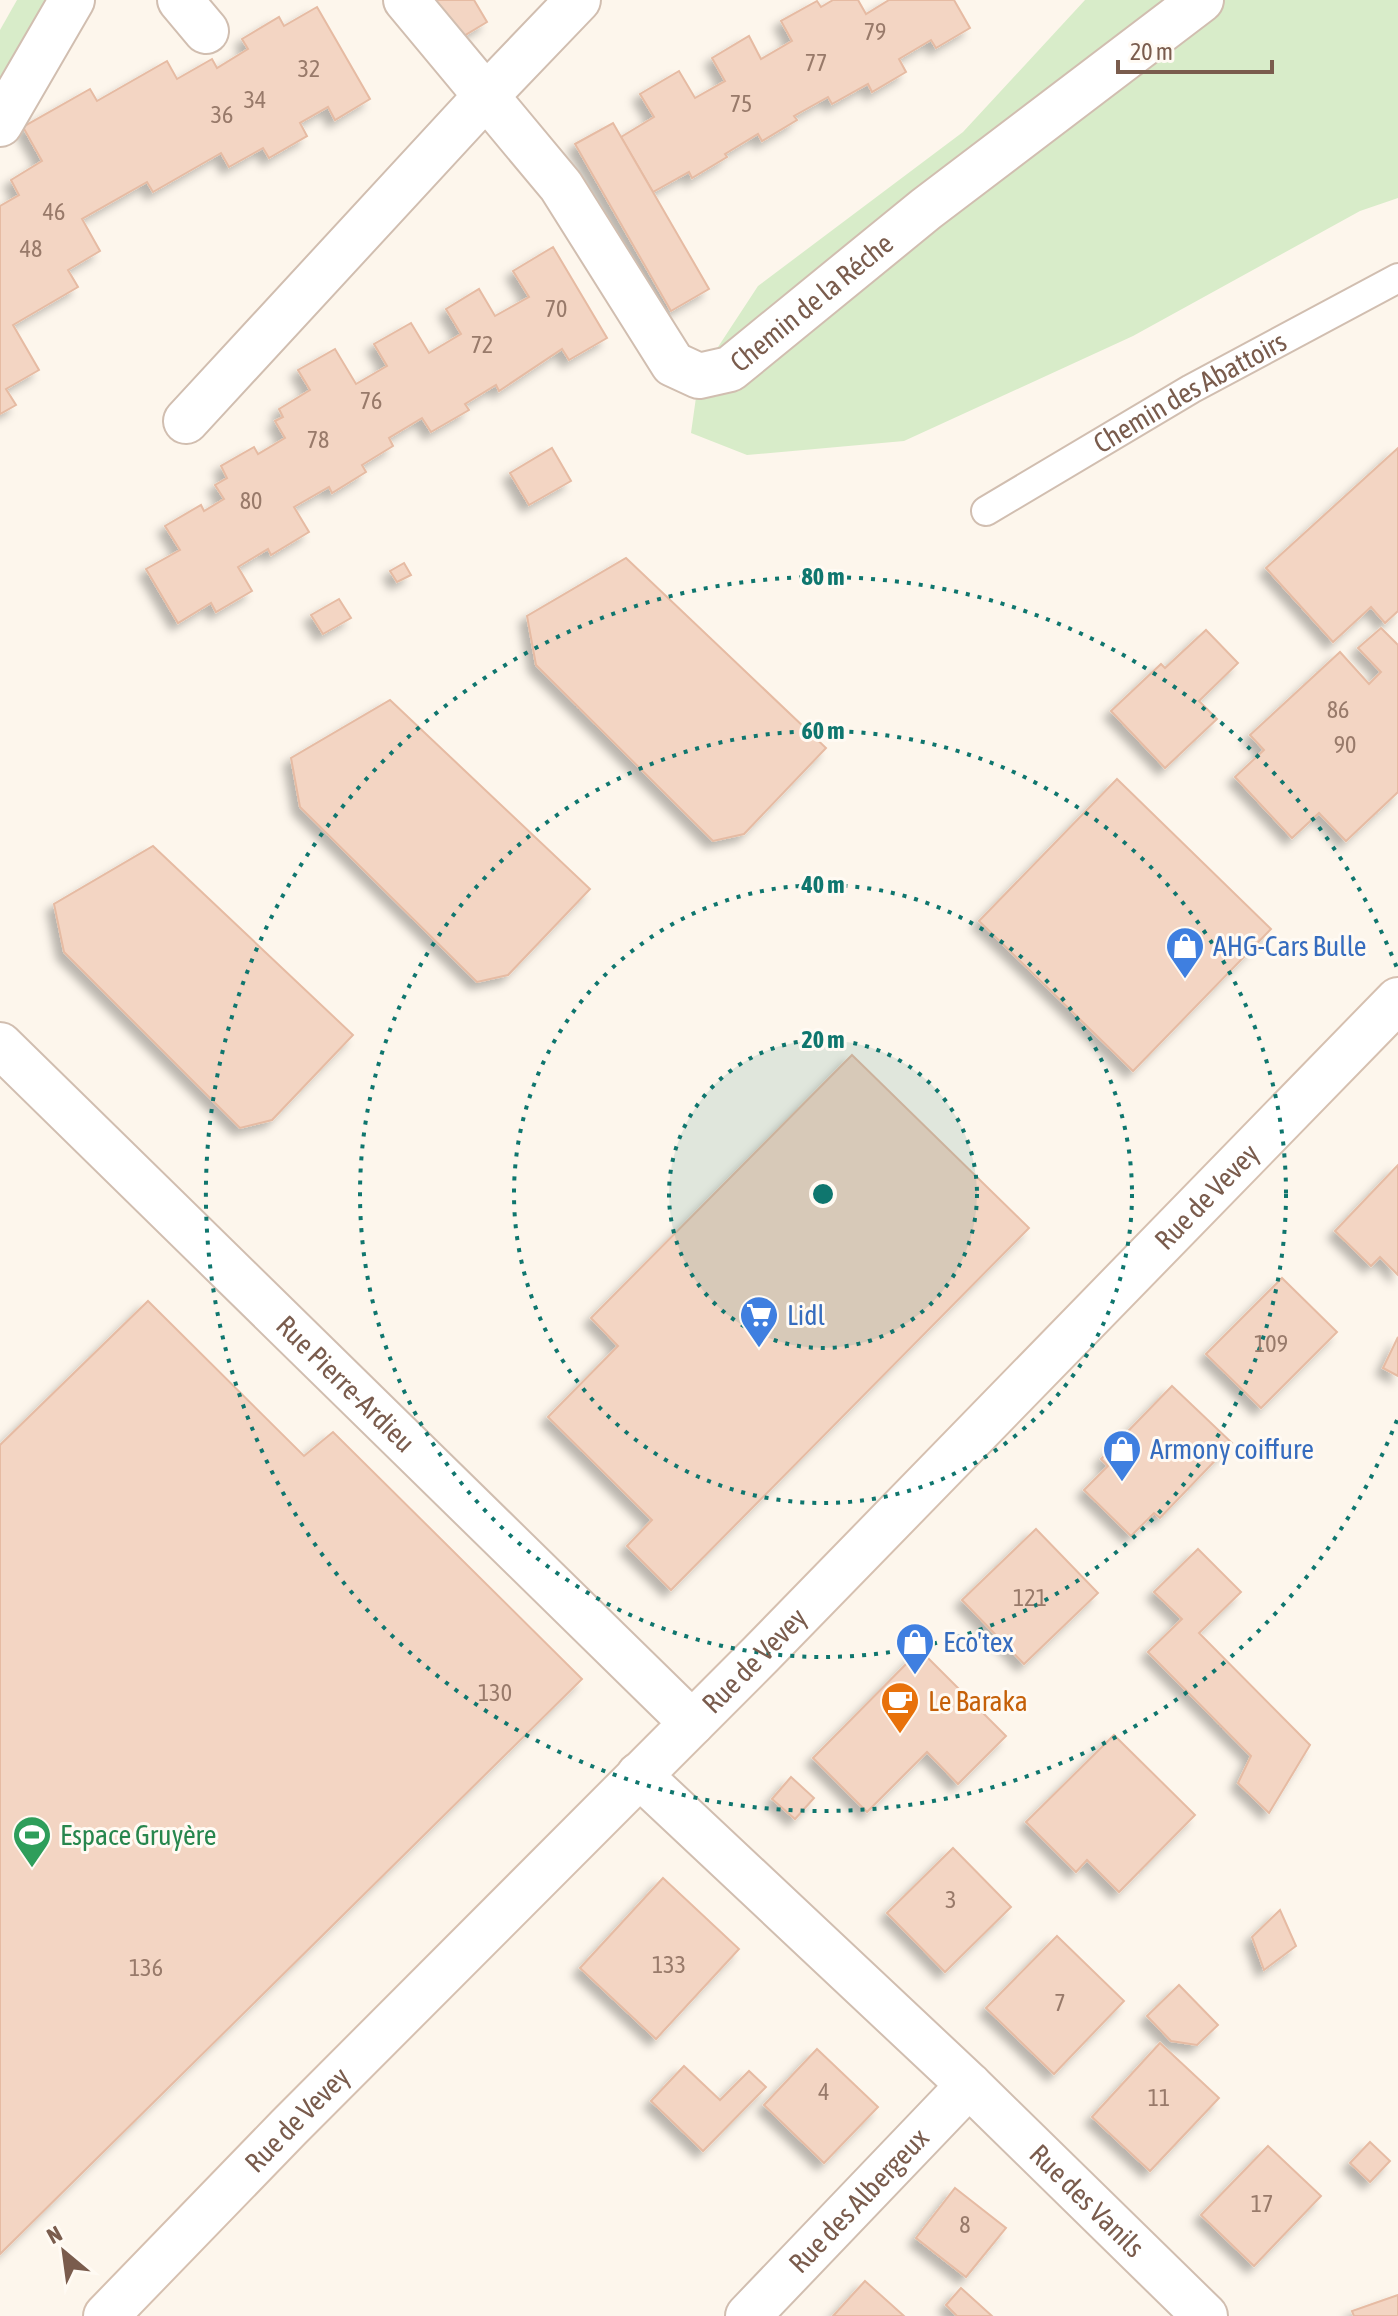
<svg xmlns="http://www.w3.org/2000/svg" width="1398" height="2316" viewBox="0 0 1398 2316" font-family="'Asap Condensed',sans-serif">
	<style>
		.green { fill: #d8ecc9 }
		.building { fill: #f3d5c3; stroke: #e6bba3; stroke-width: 2; filter: url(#shadow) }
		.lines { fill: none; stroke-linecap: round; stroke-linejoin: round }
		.service-casing { stroke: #d1beb0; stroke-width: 32 }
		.minor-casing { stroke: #d1beb0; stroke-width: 48 }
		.secondary-casing { stroke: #d6c0b0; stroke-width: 48 }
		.service { stroke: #fff; stroke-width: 28 }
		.minor { stroke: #fff; stroke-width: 44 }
		.secondary { stroke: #fff; stroke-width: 44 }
		.ring { fill: none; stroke: #0f766e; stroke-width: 4; stroke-dasharray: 4 8 }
		.labels { text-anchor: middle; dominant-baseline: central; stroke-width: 6; stroke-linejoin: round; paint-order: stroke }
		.number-label { font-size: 24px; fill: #987a6a }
		.street-label { font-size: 28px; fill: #7a5c4d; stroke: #fffaf3 }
		.shop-label { font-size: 28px; fill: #366cbe; stroke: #fffaf3; text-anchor: start }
		.food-label { font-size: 28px; fill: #c56008; stroke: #fffaf3; text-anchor: start }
		.leisure-label { font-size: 28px; fill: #27864d; stroke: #fffaf3; text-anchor: start }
		.centre { fill: #0f766e; stroke: #fffaf3; stroke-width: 4 }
		.ring-label { font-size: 24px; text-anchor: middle; font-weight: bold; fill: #0f766e; stroke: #fffaf3; stroke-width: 6; stroke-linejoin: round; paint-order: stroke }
	</style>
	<defs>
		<filter id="shadow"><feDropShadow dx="-7" dy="7" stdDeviation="4" flood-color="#0004"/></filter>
	</defs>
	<rect width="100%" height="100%" fill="#fdf6ec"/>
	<g class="green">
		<polygon points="17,0 51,0 0,96 0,30"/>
		<polygon points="1085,0 1398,0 1398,198 1360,211 1133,336 904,441 747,455 691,433 699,376 758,286 963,132"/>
	</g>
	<g class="building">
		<polygon points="427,0 474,0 487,22 452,43"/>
		<polygon points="833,0 858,0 866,14 889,0 954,0 970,28 936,48 931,40 899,59 906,72 872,92 868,84 832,104 828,97 794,116 797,120 762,141 758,134 725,154 727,157 692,178 689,172 653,192 621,137 654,117 640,94 679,71 695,98 725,81 712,58 749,36 761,59 792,41 781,21 817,1 821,7"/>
		<polygon points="317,7 370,99 335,120 328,107 300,123 307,136 269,158 263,148 229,167 221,153 153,192 147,182 82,219 100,251 68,270 78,287 13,325 39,370 6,389 16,405 0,414 0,206 19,195 11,180 42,161 23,127 90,89 97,101 167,61 177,79 212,59 217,68 248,49 242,39 279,17 284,26"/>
		<polygon points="613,123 709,289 671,311 575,144"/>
		<polygon points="553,247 607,338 569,360 562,349 499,391 496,385 465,404 469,410 431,432 422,418 389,438 393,446 362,465 366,472 332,493 329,487 294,507 309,532 271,555 268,549 238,567 252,591 216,612 211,603 178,623 146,569 180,550 165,526 201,505 204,511 224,499 215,485 227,478 221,466 254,447 258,454 285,438 275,421 283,417 279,409 310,390 298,370 335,349 356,384 387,366 374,344 411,323 429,353 461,334 446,309 479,289 495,316 529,297 513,271"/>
		<polygon points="552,448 571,481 529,505 510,473"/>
		<polygon points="1398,448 1398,611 1385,623 1371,607 1333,642 1266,568"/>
		<polygon points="626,558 826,748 744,834 713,841 536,665 527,616"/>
		<polygon points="404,563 411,575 397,582 390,571"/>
		<polygon points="339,599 351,618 323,634 311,615"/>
		<polygon points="1381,628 1398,645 1398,792 1346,841 1319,813 1292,838 1235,777 1264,750 1250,735 1340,652 1369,684 1381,672 1358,648"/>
		<polygon points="1206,630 1238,663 1199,701 1217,719 1165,768 1111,711 1161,664 1165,668"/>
		<polygon points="390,700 590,889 508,975 477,982 300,807 291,758"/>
		<polygon points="1117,779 1271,929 1133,1071 979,921"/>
		<polygon points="153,846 353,1035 272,1120 240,1128 64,952 54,904"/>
		<polygon points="852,1055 1029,1228 671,1590 627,1546 652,1520 548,1417 618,1346 591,1318"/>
		<polygon points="1398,1165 1398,1275 1380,1257 1371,1266 1335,1231"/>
		<polygon points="1282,1278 1337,1332 1261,1408 1206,1354"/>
		<polygon points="148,1301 304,1456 333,1432 582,1679 0,2254 0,1445"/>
		<polygon points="1398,1337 1398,1376 1383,1368"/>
		<polygon points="1172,1386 1232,1443 1160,1518 1154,1513 1131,1536 1084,1490 1108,1466 1101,1459"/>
		<polygon points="1036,1529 1098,1593 1024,1664 962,1600"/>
		<polygon points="1198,1549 1241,1592 1199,1633 1310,1745 1269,1813 1238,1783 1251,1756 1148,1652 1182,1619 1154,1592"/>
		<polygon points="920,1650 1006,1736 958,1784 927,1752 867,1812 813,1758"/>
		<polygon points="1114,1735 1195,1815 1119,1892 1087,1860 1076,1872 1026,1822"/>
		<polygon points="791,1777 814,1798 795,1819 772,1799"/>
		<polygon points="953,1848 1011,1907 945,1972 887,1913"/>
		<polygon points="663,1878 739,1949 656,2039 580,1968"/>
		<polygon points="1280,1910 1296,1946 1264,1970 1252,1937"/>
		<polygon points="1057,1936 1124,2001 1054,2074 986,2008"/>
		<polygon points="1179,1985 1218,2025 1197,2045 1171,2041 1147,2016"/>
		<polygon points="1160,2043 1219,2098 1150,2171 1092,2117"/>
		<polygon points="817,2049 878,2107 824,2163 764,2105"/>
		<polygon points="684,2066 720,2100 749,2071 766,2087 703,2151 651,2101"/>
		<polygon points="1370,2142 1390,2161 1370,2182 1350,2163"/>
		<polygon points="1268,2146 1321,2196 1254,2266 1201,2215"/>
		<polygon points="955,2188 1006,2228 966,2277 916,2238"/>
		<polygon points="865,2281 904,2316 833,2316"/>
		<polygon points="961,2288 992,2316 957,2316 946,2305"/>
		<polygon points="1398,2295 1398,2316 1354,2316 1352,2311"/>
	</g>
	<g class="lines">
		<defs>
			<g id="service">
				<path id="s1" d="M986,511l205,-122 207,-111"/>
			</g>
			<g id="minor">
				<polyline points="180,0 206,31"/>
				<path id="s2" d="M406,0l155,186 112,178 26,12 31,-7 196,-160 275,-209"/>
				<polyline points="0,124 72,0"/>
				<polyline points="186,421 486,96 578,0"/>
				<path id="s3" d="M0,1045l692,678"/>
				<path id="s4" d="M639,1775l330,310 236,231"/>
				<path id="s5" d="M748,2316l221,-231"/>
			</g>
			<g id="secondary">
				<path id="s6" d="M106,2316l183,-189 472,-473 637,-654"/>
			</g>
		</defs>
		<use href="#service" class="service-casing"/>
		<use href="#minor" class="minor-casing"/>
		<use href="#secondary" class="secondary-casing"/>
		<use href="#service" class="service"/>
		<use href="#minor" class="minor"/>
		<use href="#secondary" class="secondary"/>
	</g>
	<circle cx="823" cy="1194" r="154" fill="#0f766e" fill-opacity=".12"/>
	<g class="ring">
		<circle cx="823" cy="1194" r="154"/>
		<circle cx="823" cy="1194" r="309"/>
		<circle cx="823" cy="1194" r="463"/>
		<path d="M1397 1420A617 617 0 1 1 1397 968"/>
	</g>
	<defs>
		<symbol id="shop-pin" viewBox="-11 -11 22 30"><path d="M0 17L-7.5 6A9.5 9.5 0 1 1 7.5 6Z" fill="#3f7fe0" stroke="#fffaf3"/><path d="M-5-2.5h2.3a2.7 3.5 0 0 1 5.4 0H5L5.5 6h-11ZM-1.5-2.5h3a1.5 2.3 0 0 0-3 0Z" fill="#fff"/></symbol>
		<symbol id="supermarket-pin" viewBox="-11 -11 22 30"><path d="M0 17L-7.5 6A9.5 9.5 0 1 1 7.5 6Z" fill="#3f7fe0" stroke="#fffaf3"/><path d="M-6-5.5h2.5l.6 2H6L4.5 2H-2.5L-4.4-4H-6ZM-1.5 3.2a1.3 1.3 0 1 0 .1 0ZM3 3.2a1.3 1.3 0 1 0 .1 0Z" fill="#fff"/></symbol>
		<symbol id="cafe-pin" viewBox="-11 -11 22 30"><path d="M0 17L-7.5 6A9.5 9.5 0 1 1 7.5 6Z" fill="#e8710a" stroke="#fffaf3"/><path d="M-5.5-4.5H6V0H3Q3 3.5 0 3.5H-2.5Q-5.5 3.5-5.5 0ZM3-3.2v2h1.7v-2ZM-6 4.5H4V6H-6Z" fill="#fff"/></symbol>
		<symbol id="stadium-pin" viewBox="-11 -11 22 30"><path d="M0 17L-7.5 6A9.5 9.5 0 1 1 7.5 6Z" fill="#2e9e5b" stroke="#fffaf3"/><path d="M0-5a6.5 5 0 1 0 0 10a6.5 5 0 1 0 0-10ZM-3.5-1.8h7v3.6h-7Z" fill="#fff"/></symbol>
	</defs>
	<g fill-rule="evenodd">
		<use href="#shop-pin" x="1163" y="924" width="44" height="60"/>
		<use href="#supermarket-pin" x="737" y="1293" width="44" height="60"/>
		<use href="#shop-pin" x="1100" y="1427" width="44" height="60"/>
		<use href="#shop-pin" x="893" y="1620" width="44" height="60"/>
		<use href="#cafe-pin" x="878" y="1679" width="44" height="60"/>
		<use href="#stadium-pin" x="10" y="1813" width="44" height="60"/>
	</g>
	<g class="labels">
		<g class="number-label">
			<text x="875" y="31">79</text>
			<text x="816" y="62">77</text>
			<text x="309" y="68">32</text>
			<text x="255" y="99">34</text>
			<text x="741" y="103">75</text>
			<text x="222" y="114">36</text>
			<text x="54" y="211">46</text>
			<text x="31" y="248">48</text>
			<text x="556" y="308">70</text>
			<text x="482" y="344">72</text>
			<text x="371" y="400">76</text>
			<text x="318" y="439">78</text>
			<text x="251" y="500">80</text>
			<text x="1338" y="709">86</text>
			<text x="1345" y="744">90</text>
			<text x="1271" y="1343">109</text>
			<text x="1030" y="1597">121</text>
			<text x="495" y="1692">130</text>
			<text x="951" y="1899">3</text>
			<text x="669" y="1964">133</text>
			<text x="146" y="1967">136</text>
			<text x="1060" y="2002">7</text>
			<text x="824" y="2091">4</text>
			<text x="1159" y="2097">11</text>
			<text x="1262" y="2203">17</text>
			<text x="965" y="2224">8</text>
		</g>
		<g class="street-label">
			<text stroke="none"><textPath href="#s2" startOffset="618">Chemin de la Réche</textPath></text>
			<text stroke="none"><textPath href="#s1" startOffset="236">Chemin des Abattoirs</textPath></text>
			<text stroke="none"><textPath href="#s6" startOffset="1570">Rue de Vevey</textPath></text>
			<text stroke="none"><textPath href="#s3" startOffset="484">Rue Pierre-Ardieu</textPath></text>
			<text stroke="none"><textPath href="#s6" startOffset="922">Rue de Vevey</textPath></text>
			<text stroke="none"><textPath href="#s6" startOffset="274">Rue de Vevey</textPath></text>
			<text stroke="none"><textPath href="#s5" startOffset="160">Rue des Albergeux</textPath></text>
			<text stroke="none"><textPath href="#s4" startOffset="618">Rue des Vanils</textPath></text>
		</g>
		<g class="shop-label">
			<text x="1213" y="946">AHG-Cars Bulle</text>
			<text x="787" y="1315">Lidl</text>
			<text x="1150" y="1449">Armony coiffure</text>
			<text x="943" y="1642">Eco'tex</text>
		</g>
		<g class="food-label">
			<text x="928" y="1701">Le Baraka</text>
		</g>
		<g class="leisure-label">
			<text x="60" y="1835">Espace Gruyère</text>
		</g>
	</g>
	<circle cx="823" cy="1194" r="12" class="centre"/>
	<g class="ring-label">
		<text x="823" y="585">80 m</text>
		<text x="823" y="739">60 m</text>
		<text x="823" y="893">40 m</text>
		<text x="823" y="1048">20 m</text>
	</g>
	<g transform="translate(64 2252) rotate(331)" stroke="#fffaf3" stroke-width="6" paint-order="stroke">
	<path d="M0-6L14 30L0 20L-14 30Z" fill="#7a5c4d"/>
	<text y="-12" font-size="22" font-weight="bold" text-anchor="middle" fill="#7a5c4d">N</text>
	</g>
	<path d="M1118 60v12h154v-12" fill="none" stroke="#7a5c4d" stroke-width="4"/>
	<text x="1130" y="60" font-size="24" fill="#7a5c4d" stroke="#fffaf3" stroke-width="6" paint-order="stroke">20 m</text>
</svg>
